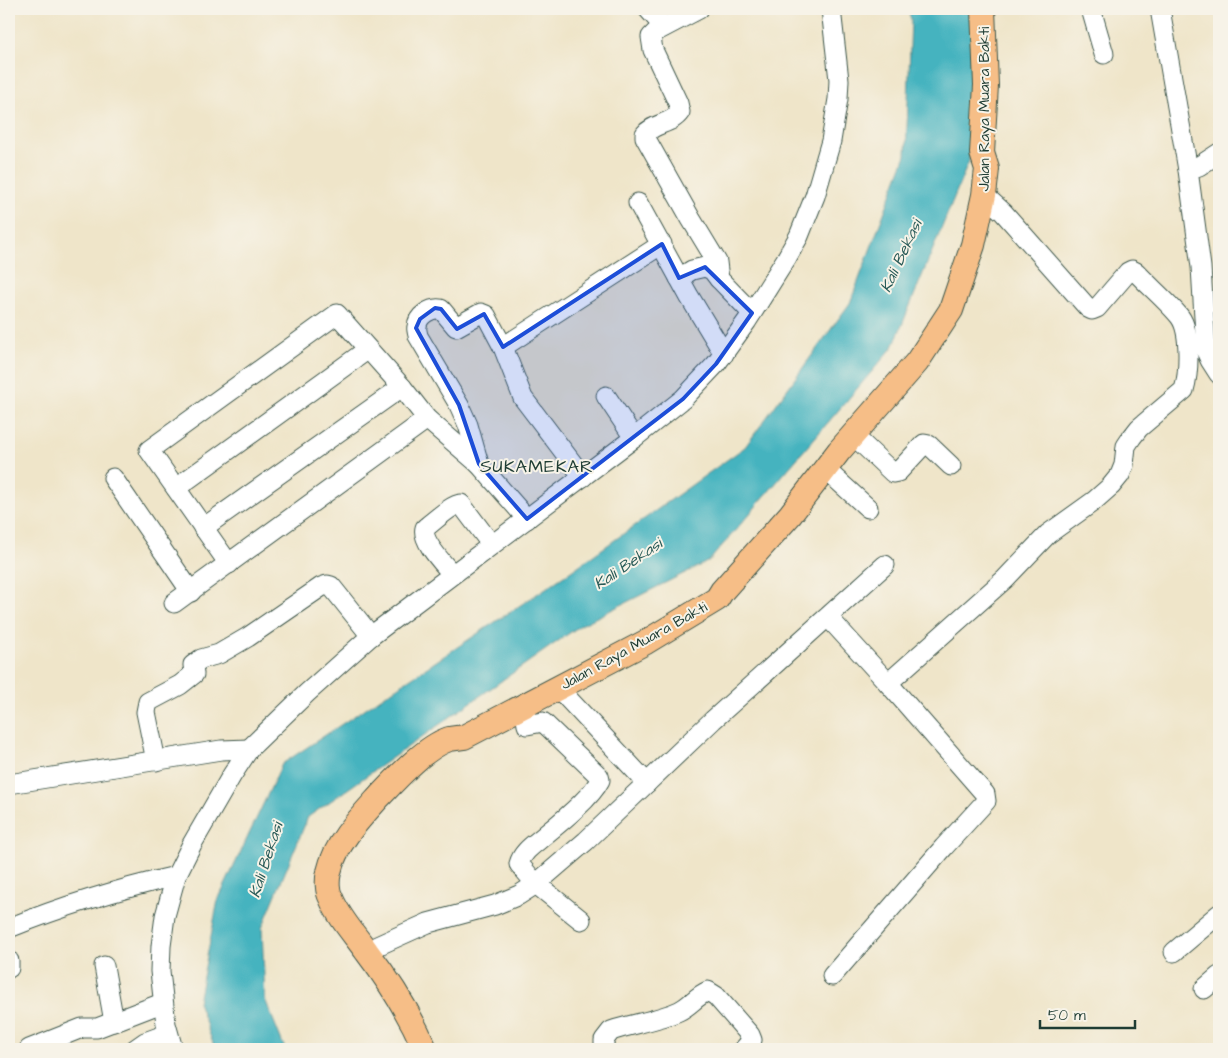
<svg xmlns="http://www.w3.org/2000/svg" width="1228" height="1058" viewBox="0 0 1228 1058" font-family="'Architects Daughter',sans-serif">
	<style>
		.water { fill: #44b3bf; stroke: #32787a }
		.lines { fill: none; stroke-linecap: round; stroke-linejoin: round }
		.minor-casing { stroke: #3e564a; stroke-width: 21 }
		.major-casing { stroke: #3e564a; stroke-width: 26 }
		.minor { stroke: #fff; stroke-width: 19 }
		.major { stroke: #f6be87; stroke-width: 24 }
		.marked { fill: #1d4ed8; fill-opacity: 0.2; stroke: #1d4ed8; stroke-width: 4; stroke-linejoin: round }
		.labels { text-anchor: middle; dominant-baseline: central; stroke-width: 4; stroke-linejoin: round; paint-order: stroke }
		.street-label { font-size: 15px; fill: #1f3d34; stroke: #f7f3e8 }
		.water-label { font-size: 16px; font-style: italic; fill: #285a57; stroke: #f7f3e8 }
		.quarter-label { font-size: 18px; letter-spacing: 1px; fill: #1f3d34; stroke: #f7f3e8 }
	</style>
	<rect width="100%" height="100%" fill="#f7f3e8"/>
	<filter id="ink" filterUnits="userSpaceOnUse"><feTurbulence type="fractalNoise" baseFrequency=".02" numOctaves="2"/><feDisplacementMap in="SourceGraphic" scale="10" xChannelSelector="R" yChannelSelector="G"/><feConvolveMatrix kernelMatrix="1 2 1 2 8 2 1 2 1" color-interpolation-filters="sRGB"/></filter>
	<filter id="wash" filterUnits="userSpaceOnUse"><feTurbulence type="fractalNoise" baseFrequency=".0096" numOctaves="4" result="noise"/><feDisplacementMap in="SourceGraphic" scale="20" xChannelSelector="R" yChannelSelector="G"/><feGaussianBlur stdDeviation="1.12" result="paint"/><feColorMatrix in="noise" values="0 0 0 0 0 0 0 0 0 0 0 0 0 0 0 0 0 1.4 0 .05"/><feComposite in="paint" operator="in"/></filter>
	<g filter="url(#wash)">
		<rect width="100%" height="100%" fill="#efe5c9"/>
		<polygon class="water" points="907,9 968,9 976,42 969,161 893,347 709,561 581,625 308,817 262,928 265,999 285,1049 215,1049 198,1002 218,900 282,764 567,574 745,447 850,303 906,155 911,19"/>
	</g>
	<g filter="url(#ink)">
		<g class="lines">
			<defs>
				<g id="minor">
					<polyline points="648,9 664,27"/>
					<path d="M699,9l-42,22 -6,6 2,13 25,53 2,9c-8,12 -26,11 -35,22v3l46,82 26,43 2,17 33,34"/>
					<polyline points="1091,9 1104,54"/>
					<polyline points="1160,9 1188,170 1201,267 1206,351 1210,360 1219,374"/>
					<polyline points="1188,170 1199,166 1219,153"/>
					<polyline points="638,203 689,296 724,354"/>
					<polyline points="679,278 692,270 705,267 712,270 719,279"/>
					<polyline points="503,347 662,244"/>
					<polyline points="606,396 634,438"/>
					<polyline points="853,435 893,473 898,472 924,444 929,445 951,466"/>
					<polyline points="825,469 868,508"/>
					<polyline points="113,478 191,592"/>
					<polyline points="176,488 367,350"/>
					<path d="M527,519l-48,-55 -11,-39 -9,-20 -41,-69c0,-1 -2,-8 -1,-9 0,-11 14,-20 24,-18l15,18 25,-14 5,2 17,32 20,51 60,79"/>
					<polyline points="203,528 402,387"/>
					<polyline points="229,564 149,450 337,314 402,387 427,419 479,464"/>
					<path d="M452,574c-8,-10 -31,-33 -27,-46 8,-6 27,-24 36,-24l30,40"/>
					<polyline points="174,603 427,419"/>
					<path d="M828,617l60,66 117,-104 43,-45 46,-33 17,-15 9,-11 4,-10 2,-19 6,-9 7,-9 45,-38c5,-17 7,-58 -4,-73 -11,-14 -31,-31 -44,-45l-4,-2 -4,2 -31,36 -5,2 -4,-2 -85,-96 -19,-17"/>
					<polyline points="558,688 647,783"/>
					<path d="M524,706l3,19 16,-3 56,54 1,4c-9,18 -39,42 -55,55 -9,8 -23,16 -26,29l17,20 45,36"/>
					<polyline points="156,761 146,712 148,702 180,685 194,674 193,665 201,659 219,654 248,637 321,587 327,585 331,586 371,636"/>
					<polyline points="9,784 221,750 249,749"/>
					<path d="M9,928c54,-22 110,-39 167,-52"/>
					<polyline points="366,951 428,923 495,905 519,895 536,884 586,841 713,720 885,565"/>
					<polyline points="1174,952 1219,914"/>
					<polyline points="9,961 9,968"/>
					<polyline points="104,966 114,1022"/>
					<polyline points="832,976 944,847 986,801 985,794 888,683"/>
					<polyline points="1204,989 1219,976"/>
					<polyline points="29,1049 82,1028 97,1028 162,1003"/>
					<polyline points="135,1049 145,1042 167,1034"/>
					<polyline points="173,1049 166,1024 160,971 161,946 165,916 176,876 192,844 232,775 249,749 307,693 371,636 634,438 683,399 716,364 747,321 786,259 799,236 815,196 831,141 838,99 839,80 831,9"/>
					<path d="M604,1049v-9l7,-9c21,-7 48,-11 68,-20 11,-5 17,-15 29,-20l8,5 34,39 2,5 -8,9"/>
				</g>
				<path id="major" d="M425,1049c-15,-35 -35,-67 -58,-97 -12,-17 -28,-34 -36,-54 -4,-7 -4,-18 -2,-26 6,-28 31,-54 50,-75 17,-18 46,-50 70,-58 4,-1 10,-1 15,-2l182,-95 71,-43 5,-8 68,-76 49,-64 78,-89 34,-52 22,-65 11,-50 3,-26 -5,-16 4,-68 -3,-76"/>
			</defs>
			<use href="#minor" class="minor-casing"/>
			<use href="#major" class="major-casing"/>
			<use href="#minor" class="minor"/>
			<use href="#major" class="major"/>
		</g>
	</g>
	<path class="marked" d="M662,244l17,34 26,-11 47,46 -36,51 -33,35 -156,120 -48,-55 -20,-59 -43,-77 4,-9 15,-11 6,1 16,20 27,-15 19,33z"/>
	<g class="labels">
		<g class="street-label">
			<text transform="translate(984 109) rotate(-90)">Jalan Raya Muara Bakti</text>
			<text transform="translate(634 646) rotate(-29)">Jalan Raya Muara Bakti</text>
		</g>
		<g class="water-label">
			<text transform="translate(901 256) rotate(-65)">Kali Bekasi</text>
			<text transform="translate(628 564) rotate(-34)">Kali Bekasi</text>
			<text transform="translate(266 860) rotate(-72)">Kali Bekasi</text>
		</g>
		<g class="quarter-label">
			<text x="537" y="466">SUKAMEKAR</text>
		</g>
	</g>
	<rect width="1228" height="1058" fill="none" stroke="#f7f3e8" stroke-width="30"/>
	<path d="M1040 1020v8h95v-8" fill="none" stroke="#1f3d34" stroke-width="2.5"/>
	<text x="1048" y="1020" font-size="15" fill="#1f3d34" stroke="#f7f3e8" stroke-width="4" paint-order="stroke">50 m</text>
</svg>
